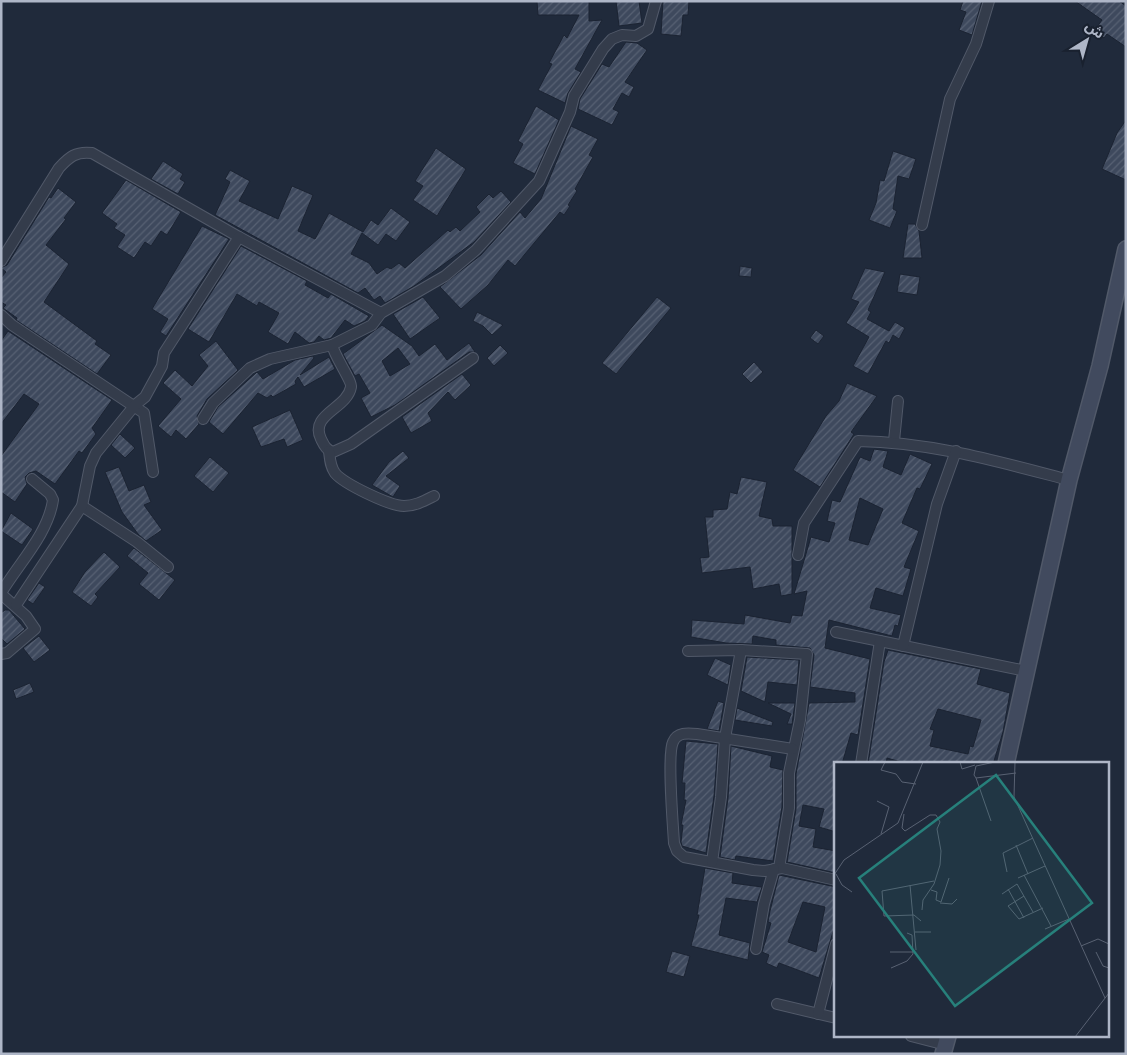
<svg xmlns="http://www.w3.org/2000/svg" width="1127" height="1055" viewBox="0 0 1127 1055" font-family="'Noto Sans','Noto Sans Arabic',sans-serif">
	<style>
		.building { fill: url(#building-hatch); stroke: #1b2332; fill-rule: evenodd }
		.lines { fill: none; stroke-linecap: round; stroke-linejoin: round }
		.street-casing { stroke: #515969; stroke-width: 12 }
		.secondary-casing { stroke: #515969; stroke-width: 18 }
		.street { stroke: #343c4b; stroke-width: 10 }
		.secondary { stroke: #414a5e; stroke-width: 15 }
		.inset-road { fill: none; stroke: #596273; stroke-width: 1 }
		.view { fill: #27807b; fill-opacity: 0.15; stroke: #27807b; stroke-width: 2.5 }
		.inset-edge { fill: none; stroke: #aeb6c7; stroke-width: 2.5 }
	</style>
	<defs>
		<pattern id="building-hatch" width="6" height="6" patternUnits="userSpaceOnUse" patternTransform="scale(1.25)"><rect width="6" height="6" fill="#3e495d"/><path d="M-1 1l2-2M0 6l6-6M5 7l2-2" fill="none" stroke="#576173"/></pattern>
	</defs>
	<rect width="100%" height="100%" fill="#202a3b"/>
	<g class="building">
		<polygon points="537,1 589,1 589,21 602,20 575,69 581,72 568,93 565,103 538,90 552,64 549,63 564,35 567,38 579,15 538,15"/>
		<polygon points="616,1 639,1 642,23 619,26"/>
		<polygon points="663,1 689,1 688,15 683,15 681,36 661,34"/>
		<polygon points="963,1 982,1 972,35 959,30 966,12 960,10"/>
		<polygon points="1075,1 1119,1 1126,6 1126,47 1107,34 1104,38 1094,31 1102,20"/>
		<polygon points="626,42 637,43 647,50 625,82 634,87 629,97 622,93 613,109 619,112 612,125 578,109 580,99 602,64 609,67"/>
		<polygon points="536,106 559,120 535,174 513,163 523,144 518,141"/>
		<polygon points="1126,120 1126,180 1102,169 1117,133"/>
		<polygon points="571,126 598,139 589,155 593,157 575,189 577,191 568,205 570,206 564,215 560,212 515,266 508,260 488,285 461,309 440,287 481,255 520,212 525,218 541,199"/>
		<polygon points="436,148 466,169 437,216 413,200 423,186 415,181"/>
		<polygon points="893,151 916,159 909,179 898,176 893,209 897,211 890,228 869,220 876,203 880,180 884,181"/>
		<polygon points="163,161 183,174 180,179 185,182 178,194 151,179"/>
		<polygon points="230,170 250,181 239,201 278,219 292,186 313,195 298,231 315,239 329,213 363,232 371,220 378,225 391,208 410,222 396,241 386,234 378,245 362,233 351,254 369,263 377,274 387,267 391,269 399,263 405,268 448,230 450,232 456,227 460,231 480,212 476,207 489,194 493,198 501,191 511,202 474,242 414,286 385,303 380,296 374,300 365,288 358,293 215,215 230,182 225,179"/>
		<polygon points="126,180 181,212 167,235 161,231 151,246 145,242 134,258 117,247 125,235 114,228 117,224 102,213"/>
		<polygon points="58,188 76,202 64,218 66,219 46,245 69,264 44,302 97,341 95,344 111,355 97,374 16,320 17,318 3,308 6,305 1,302 1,278 6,272 1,268 7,265 49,197 51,198"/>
		<polygon points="908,224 915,224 919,231 922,258 903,258"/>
		<polygon points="202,226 229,239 166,336 160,332 168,319 152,309"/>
		<polygon points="241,246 307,281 305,285 328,298 331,294 369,316 365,321 354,326 345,320 331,338 324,340 319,336 314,342 309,343 295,332 288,344 268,332 279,313 259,302 257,306 237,294 209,342 188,329"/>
		<polygon points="740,266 752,268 751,277 739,276"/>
		<polygon points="865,268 885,272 868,310 871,312 867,319 889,331 895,322 905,328 899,339 893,335 889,343 886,341 868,374 853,366 869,337 846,323 859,302 851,299"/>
		<polygon points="900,274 920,277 917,295 897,292"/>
		<polygon points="423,297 440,318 410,339 393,314"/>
		<polygon points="657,297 671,308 616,374 602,363"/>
		<polygon points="477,312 503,325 492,335 483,326 473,321"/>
		<path d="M382,325l30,21 7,10 16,-12 12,16 22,-17 6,9h-6l-74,53 -24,12 -10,-19 9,-5 -11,-19 -4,2 -12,-22zM398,348l12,16 -20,12 -8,-15z"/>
		<polygon points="816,330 824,336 818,344 810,338"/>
		<polygon points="8,331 112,400 92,428 96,434 82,453 79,451 55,484 36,471 29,473 25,477 27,484 15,502 1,492 1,456 39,404 24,394 1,424 1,341"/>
		<polygon points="216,341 238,370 207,399 197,416 199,424 186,439 176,430 171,437 158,426 181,399 163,383 175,370 192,386 208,366 199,355"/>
		<polygon points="500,345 508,353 494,366 487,358"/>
		<polygon points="313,356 314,358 300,375 329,357 335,369 304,387 298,377 295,381 296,384 273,397 271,395 267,398 258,393 223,434 209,422 218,407 257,372 263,379 295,360"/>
		<polygon points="754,362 763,372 751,383 742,374"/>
		<polygon points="462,374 471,385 455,400 448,392 428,413 432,421 411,433 402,417"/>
		<polygon points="847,383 877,396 851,432 854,434 820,487 793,470 826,416 839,401"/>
		<polygon points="290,410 303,440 287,447 284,439 261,447 252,427"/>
		<polygon points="120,434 135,448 125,458 111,445"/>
		<path d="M874,449l14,2 -5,16 18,8 9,-21 22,10 -12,25 -3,-1 -15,35 17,8 -15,36 7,2 -8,27 -27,-8 -6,20 31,7 -3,11 -3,-1 -3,11 -63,-16 -4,28 45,11 -12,76 -7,-2 -9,31h-6v68l-17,-5 5,-18 -21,-4 -4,21 17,3 -3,18 23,4v22l-49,-11 9,-53v-35l13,-71 46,-1v-9l-45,-6 4,-32 -4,-7 -34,-3v-5l-23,-4 -1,8 -26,-1 -35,-6 1,-17 52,4 1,-9 45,8 2,-8 10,1 5,-25 -13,3 17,-57 18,5 6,-19 -8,-2 5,-21 8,2 20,-45 10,4zM860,498l23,11 -15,36 -19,-5z"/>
		<polygon points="403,451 409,458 386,476 400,486 393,497 372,485 389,462"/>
		<polygon points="210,457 229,473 213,492 194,476"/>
		<polygon points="119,467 129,491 144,485 151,502 144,505 162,530 146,541 138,534 122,512 105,472"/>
		<polygon points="741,477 767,482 759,516 772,519 773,526 792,526 792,594 781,596 779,584 753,589 750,567 702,573 700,558 709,557 705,517 713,517 713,510 727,509 730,492 737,494"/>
		<polygon points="11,513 33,529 22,545 1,531"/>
		<polygon points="134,548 175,580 159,600 139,584 148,573 127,556"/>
		<polygon points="104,552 120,567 95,594 98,597 91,606 72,592 85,572"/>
		<polygon points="39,583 45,587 33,604 27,600"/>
		<polygon points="5,610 9,610 25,629 7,644 1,638 1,613"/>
		<polygon points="39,636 50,650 34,662 23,648"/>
		<path d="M888,650l93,19 -4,15 33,9 -7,39 -10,32h-85l-21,-6 -1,6h-18l16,-102zM938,709l43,11 -8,27 -3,-1 -2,8 -38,-8 4,-16 -4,-1z"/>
		<polygon points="747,657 799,660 797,685 768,682 765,702 741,691"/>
		<polygon points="715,658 731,665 728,685 707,675"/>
		<polygon points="30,683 34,692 16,699 13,690"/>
		<polygon points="718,701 724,703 719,731 707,729"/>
		<polygon points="768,703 795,703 792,724 787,724 791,714"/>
		<polygon points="737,708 773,722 772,726 735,720"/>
		<polygon points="686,741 718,744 714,796 706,853 682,846 681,842 683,825 681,825 686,800 684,800 685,783 682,783"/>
		<polygon points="731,746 772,756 770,767 783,770 782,807 773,861 736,856 735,860 720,857 728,798"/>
		<polygon points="705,868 733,873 732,883 762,887 757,902 726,898 719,935 750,943 748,960 691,946 699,915 697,915"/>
		<path d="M779,875l57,12v35l-17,56 -40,-15 -2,5 -11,-5 3,-8 -7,-3 9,-29 -3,-1 2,-11zM803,902l22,5 -9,45 -28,-10z"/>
		<polygon points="672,951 690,956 684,977 666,972"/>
	</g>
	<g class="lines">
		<defs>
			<g id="street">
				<polyline points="922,225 950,99 976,44 989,1"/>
				<path d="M1,261l58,-93c10,-11 17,-17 33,-15l147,84 142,76"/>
				<polyline points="1,315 12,325 144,413 153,472"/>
				<path d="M332,345c3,12 20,36 19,42 -4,22 -42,27 -30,52 3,6 5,11 12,13l18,-8 122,-86"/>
				<polyline points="203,419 213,403 250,368 270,359 332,345 372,325 381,313 445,276 476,250 539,181 570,112 574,96 603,49 612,39 622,35 636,36 648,29 656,1"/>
				<polyline points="894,441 898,401"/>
				<path d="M329,451c1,8 1,15 6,22 9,11 55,33 69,33 11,0 20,-5 30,-10"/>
				<polyline points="82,506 137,542 168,567"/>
				<path d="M798,555l6,-32 54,-82c73,1 142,21 211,39"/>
				<path d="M1,593c18,-30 47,-59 52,-93l-3,-6 -18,-15"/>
				<polyline points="1,594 26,616 35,629 7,653 1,654"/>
				<polyline points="16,605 82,506 90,466 96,453 135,405 145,397 162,366 164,353 239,237"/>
				<polyline points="836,632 1026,671"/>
				<polyline points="903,646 937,504 956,451"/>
				<polyline points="688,651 741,650 807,654 800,720 789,773 789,808 779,868"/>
				<path d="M793,749l-96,-15c-9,-1 -20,-2 -24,8 -6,12 0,84 1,101l3,8 7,6 69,13 12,1 17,-3 54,12"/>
				<polyline points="861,764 880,641"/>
				<polyline points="712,862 721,797 725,738 741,650"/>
				<polyline points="756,949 764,904 774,869"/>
				<polyline points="777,1004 836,1018"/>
				<polyline points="818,1014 836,944"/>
				<polyline points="911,1036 946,1045"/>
			</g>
			<g id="secondary">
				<polyline points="1006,764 1069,480 1100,366 1126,249"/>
				<polyline points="943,1054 948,1036"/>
			</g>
		</defs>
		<use href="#street" class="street-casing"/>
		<use href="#secondary" class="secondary-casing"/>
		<use href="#street" class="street"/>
		<use href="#secondary" class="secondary"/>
	</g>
	<g transform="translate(834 762)">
		<rect width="275" height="275" fill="#202a3b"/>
		<path class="inset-road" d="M51,0l-4,8 15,4 6,8 14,2M126,0l2,7 13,-4M161,0l-19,4 -2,9 2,3 40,-5M181,0l-1,35 91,201M142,16l15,43M43,39l12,6 -8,27M70,52l-2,14 3,3 25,-16h6l4,7 -3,7 4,22 -1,14 -6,19 -11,16 -1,10M182,83l12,29M173,110l-4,-19 30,-15M2,112l6,11 10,7M0,113l10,-15 54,-37 25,-61M190,113l27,51M184,116l27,-12M76,123l6,65M174,127l16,29M97,128l6,2 -1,8 5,2 8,-24M168,132l15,-10 16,28M190,134l-16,10 11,13 24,-11M106,141l12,1 5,-5M87,159l-7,-6 -30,1 -2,-25 52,-10M211,167l24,-10M81,170h16M247,184l17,-7 11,5M56,190h23M262,190l7,14 6,2M57,206l16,-7 6,-7 -1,-19 -5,-2M241,275l34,-44"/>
		<path class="view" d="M162,13l96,128 -137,103 -96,-128z"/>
		<rect width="275" height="275" class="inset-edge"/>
	</g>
	<rect width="1127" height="1055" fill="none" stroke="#aeb6c7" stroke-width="5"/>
	<g transform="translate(1087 40) rotate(37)" stroke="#19212f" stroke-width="4" paint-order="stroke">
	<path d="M0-4L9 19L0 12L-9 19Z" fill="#aeb6c7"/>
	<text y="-8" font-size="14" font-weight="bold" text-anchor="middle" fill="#aeb6c7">ش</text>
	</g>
</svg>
